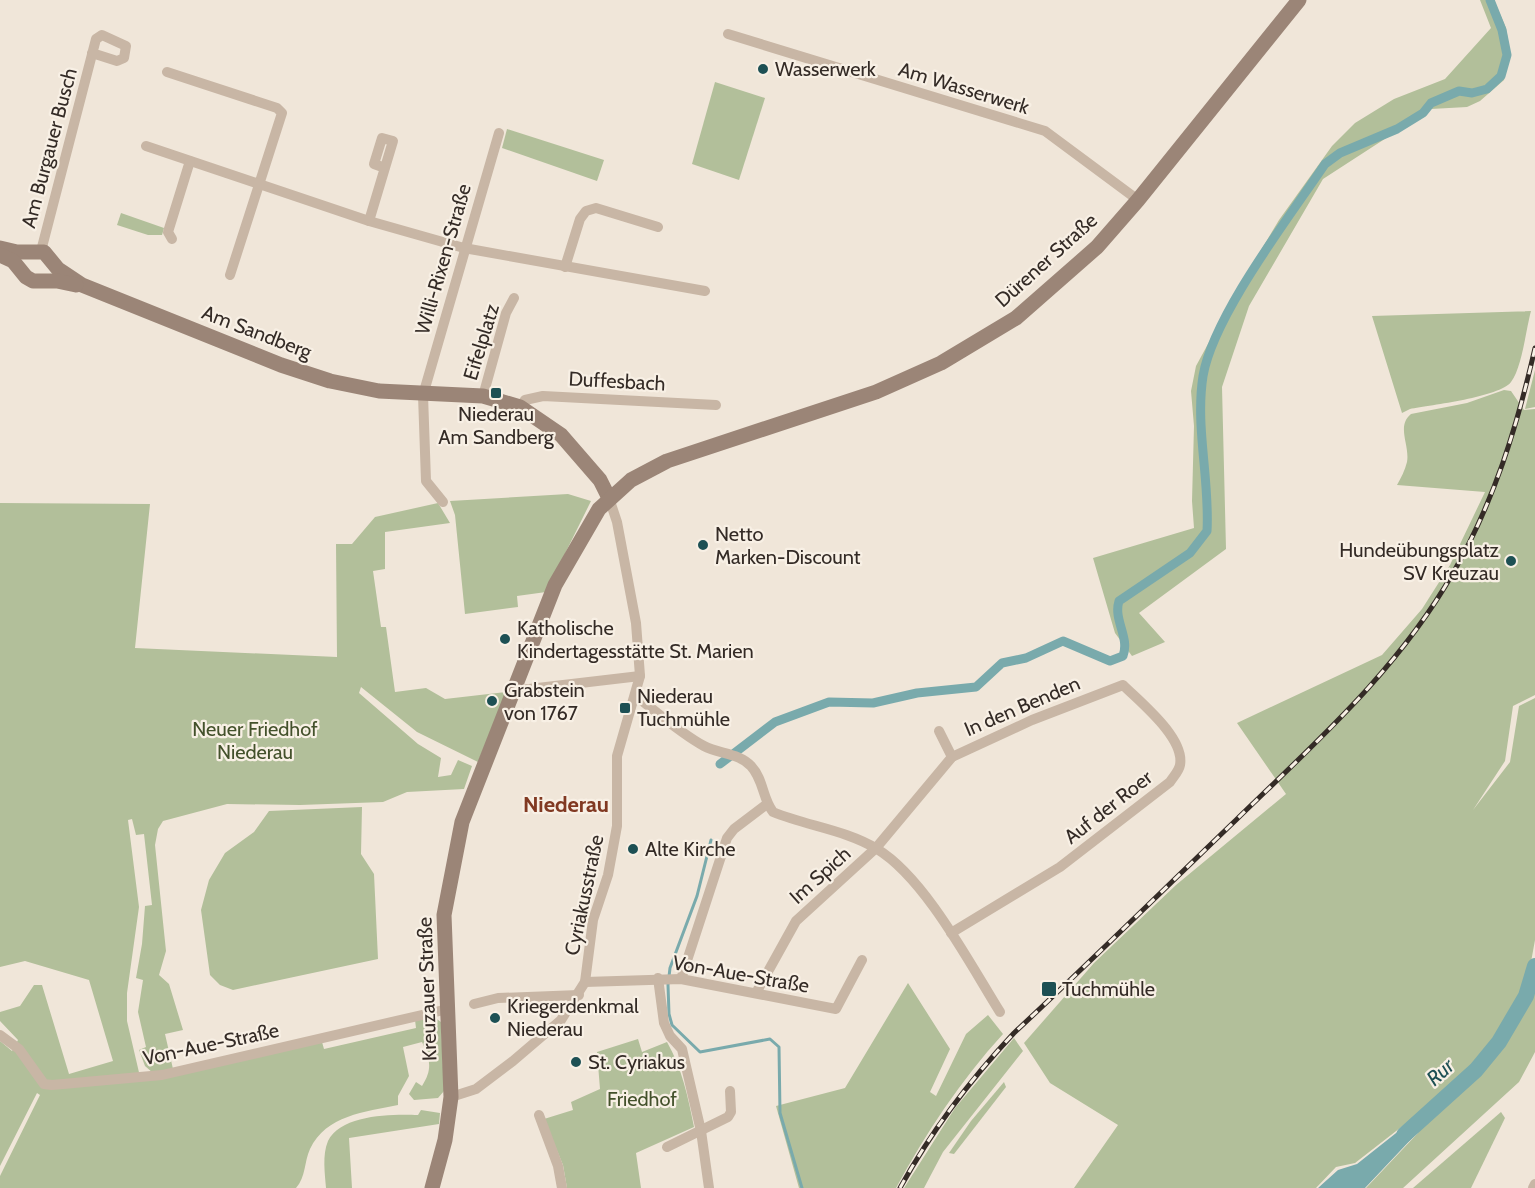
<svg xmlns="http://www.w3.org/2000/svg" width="1535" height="1188" viewBox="0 0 1535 1188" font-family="Cabin,sans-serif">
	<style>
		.green { fill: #b2bf9a }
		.water { fill: #79aaac }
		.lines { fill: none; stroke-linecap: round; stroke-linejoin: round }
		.stream { stroke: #79aaac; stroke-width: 3 }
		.canal { stroke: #79aaac; stroke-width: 9 }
		.river { stroke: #79aaac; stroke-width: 16 }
		.minor { stroke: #c8b6a5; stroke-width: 10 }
		.secondary { stroke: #9b8577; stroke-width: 15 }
		.rail-casing { stroke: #342b26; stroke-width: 5 }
		.rail { stroke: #f8f0e5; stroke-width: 3; stroke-dasharray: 9; stroke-linecap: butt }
		.poi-dot { fill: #1d5054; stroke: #f8f0e5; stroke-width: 2 }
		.labels { text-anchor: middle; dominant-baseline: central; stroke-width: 4.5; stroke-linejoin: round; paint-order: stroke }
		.poi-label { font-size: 20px; fill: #342b26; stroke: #f8f0e5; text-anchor: start }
		.street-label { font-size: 20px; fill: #342b26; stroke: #f8f0e5 }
		.park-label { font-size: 20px; fill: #43512b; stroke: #f8f0e5 }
		.water-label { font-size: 21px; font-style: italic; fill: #1d5054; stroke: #f8f0e5 }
		.quarter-label { font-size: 22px; font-weight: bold; fill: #813922; stroke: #f8f0e5 }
	</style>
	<rect width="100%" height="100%" fill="#f0e6d9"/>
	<g class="green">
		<polygon points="1480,0 1494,0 1506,28 1510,52 1504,80 1480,101 1467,107 1431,109 1323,179 1249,306 1222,387 1226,549 1139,613 1165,642 1132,656 1115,633 1093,558 1194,528 1192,501 1194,426 1191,391 1196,366 1239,287 1279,220 1332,146 1355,123 1394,99 1445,79 1491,28"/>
		<polygon points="715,82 765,98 739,180 692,164"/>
		<polygon points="507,129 604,160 597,181 502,148"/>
		<polygon points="121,213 164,228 162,235 148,235 117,225"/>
		<path d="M1531,311c-5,18 -9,57 -20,71 -11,15 -80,23 -101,27l-8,4 -30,-97z"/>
		<polygon points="1535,370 1535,407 1525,409"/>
		<path d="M1504,390l7,1 13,19 11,-1v286l-22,11 -8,55 -32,49 37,-48 9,-56 16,-8v242l-10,55 -27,44 -24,30 -56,50 -9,2 -54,42 -19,4 -20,21h-242l44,-63 -68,-42 -26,-40 70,-80 82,-78 110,-91 -49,-71 145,-68 40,-46 28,-44 35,-73 -88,-7c4,-7 8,-15 10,-23 3,-17 -11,-36 4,-48l56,-11z"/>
		<polygon points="568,494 591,501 546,592 517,596 518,607 465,614 455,515 450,501"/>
		<path d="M0,503l150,1 -15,144 202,9 -1,-113h16l23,-27 63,-14 12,20 -65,9v37l-12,2 8,56h5l9,65 31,-4 19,11 61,-7 -28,70 -61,-30 -56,-45 -2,6 59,51 23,14 -3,19 13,-2 7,-15 14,6 -8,23 -57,3 -24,10 -83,3 -73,-1 -64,17 -5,8 -3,16 11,106 -7,24 10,9 14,46 -18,4 8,35 -20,4 -8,-7 -6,-16 7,-3 -8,-35 5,-32 -7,-2 6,-34 3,-38 7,-1 -8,-71 -8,1 -4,-16 -4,1 11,87 -12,86v28l14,60 181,-39 2,7 92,-21 -1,-8 19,-3 7,5 3,69 -6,7 -24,2 -5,-6 7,-12 6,4c11,-17 8,-27 0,-44l-19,5 6,29 -11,20v9c-33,7 -72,10 -88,44 -6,13 -4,28 -14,39h-296v-12l40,-81 -3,-2 -37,73v-125l12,10 6,-11 -18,-19v-9l20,-6 14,-21h8l27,89 44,-13 -24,-81 -64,-19 -25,6z"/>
		<polygon points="362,807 361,854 374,874 378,959 233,990 220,985 210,975 201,910 209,880 225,853 254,832 269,811"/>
		<polygon points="1535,962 1535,1052 1519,1082 1403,1188 1366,1188 1418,1133 1425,1116 1476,1072 1501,1045 1528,996"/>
		<path d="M908,983l42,66 -20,43 6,4 30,-62 22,-19 15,19c-43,47 -77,99 -107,154h-97l-23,-82 69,-18z"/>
		<polygon points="1014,1038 1023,1051 943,1152 924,1188 904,1188 955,1108"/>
		<path d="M638,1039l4,13 25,-10c15,26 21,55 27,85l-58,26 5,35h-74l-4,-23 -19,-46 29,-9 -2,-8 29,-13 -3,-37z"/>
		<polygon points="1004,1082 1006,1087 954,1154 949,1153 971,1121"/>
		<path d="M421,1110l19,3 -1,11 -90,14 3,50h-26c-1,-14 -4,-33 2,-47 13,-27 65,-27 90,-26z"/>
		<polygon points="1501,1112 1505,1118 1471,1188 1413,1188"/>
	</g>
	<polygon class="water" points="1420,1121 1417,1133 1365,1188 1318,1188 1338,1170 1357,1164 1410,1122"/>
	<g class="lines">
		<polyline class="stream" points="711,840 697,896 670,968 668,985 669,1014 672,1025 700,1052 770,1039 779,1047 780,1113 802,1188"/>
		<path class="canal" d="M720,764l55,-42 54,-20 44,1 44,-10 59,-6 26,-24 24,-5 37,-17 47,20 13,-5c7,-19 -10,-36 -4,-55l71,-48 17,-22c3,-51 -12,-104 -4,-155 10,-60 87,-160 122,-212l15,-11 57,-24 26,-16 8,-10 28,-12 13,2 15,-4 14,-13 6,-21 -5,-25 -12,-30"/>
		<polyline class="river" points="1404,1135 1476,1070 1499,1042 1526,996 1535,966"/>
		<g class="minor">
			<polyline points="728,34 1045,131 1138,200"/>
			<polyline points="167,72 277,108 282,113 230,275"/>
			<polyline points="146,146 369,221 464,248 705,291"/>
			<polyline points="369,221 393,141 382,138 374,164 385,168"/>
			<polyline points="172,239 168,232 190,161"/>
			<polyline points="41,251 96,39 102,35 126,46 124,58 117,61 92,53"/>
			<polyline points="565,267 580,219 586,211 596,208 658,227"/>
			<polyline points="483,396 506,313 514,298"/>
			<polyline points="520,407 525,400 543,396 716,405"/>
			<polyline points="443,502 426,481 423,395 499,133"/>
			<polyline points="512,691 640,676"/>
			<path d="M636,696c22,17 44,37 68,50 15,8 35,7 47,20 13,14 11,32 22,46 34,14 73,18 104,37 48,29 93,115 123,163"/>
			<polyline points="939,731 952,757"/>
			<polyline points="658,978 664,1023 670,1036 682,1049 701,1131 709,1188"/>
			<polyline points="681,979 727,838 734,829 767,804"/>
			<polyline points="585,982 681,979 836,1009 862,960"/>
			<path d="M756,993l40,-72 80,-73 76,-91 80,-37 91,-35c18,18 62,53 57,80 -1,6 -6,11 -10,17l-110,85 -109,66"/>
			<polyline points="474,1004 498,998 579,995"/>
			<polyline points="0,1035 19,1049 44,1084 52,1085 162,1075 448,1009"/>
			<polyline points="451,1097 476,1089 513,1061 561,1020 585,982 593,920 608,875 617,826 617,756 640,676 636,623 617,522 609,498"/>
			<polyline points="539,1115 558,1166 562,1188"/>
			<polyline points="667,1147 728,1117 731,1112 730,1091"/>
			<polyline points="1533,1188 1535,1184"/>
		</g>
		<g class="secondary">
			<polyline points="0,248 17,252 44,252 58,269 82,285 281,365 330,381 379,391 483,396 520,407 561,435 600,480 609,498"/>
			<polyline points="0,255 13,261 26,277 33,281 57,281 76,285"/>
			<polyline points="432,1188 445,1140 451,1097 444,915 462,822 555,585 599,509 631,480 667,461 876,392 941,363 1016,318 1097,247 1138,200 1299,0"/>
		</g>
		<defs>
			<path id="rail" d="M900,1188c32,-58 69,-107 114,-155 75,-70 148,-142 222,-213 79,-77 162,-150 217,-247 41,-71 64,-146 82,-225"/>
		</defs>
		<use href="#rail" class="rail-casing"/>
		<use href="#rail" class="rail"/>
	</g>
	<g class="poi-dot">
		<circle cx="763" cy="69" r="6"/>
		<rect x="490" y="387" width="12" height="12" rx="3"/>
		<circle cx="703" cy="545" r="6"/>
		<circle cx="1511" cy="561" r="6"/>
		<circle cx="505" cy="639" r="6"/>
		<circle cx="492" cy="701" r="6"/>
		<rect x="619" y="702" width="12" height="12" rx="3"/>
		<circle cx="633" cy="849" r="6"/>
		<rect x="1041" y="981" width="16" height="16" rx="3"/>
		<circle cx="495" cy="1018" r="6"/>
		<circle cx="576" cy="1062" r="6"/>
	</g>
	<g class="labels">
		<g class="poi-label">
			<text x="775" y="69">Wasserwerk</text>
			<text x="496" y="414" text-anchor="middle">Niederau<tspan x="496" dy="23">Am Sandberg</tspan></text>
			<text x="715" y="534">Netto<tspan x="715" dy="23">Marken-Discount</tspan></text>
			<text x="1499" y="550" text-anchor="end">Hundeübungsplatz<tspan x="1499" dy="23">SV Kreuzau</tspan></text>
			<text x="517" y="628">Katholische<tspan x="517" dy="23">Kindertagesstätte St. Marien</tspan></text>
			<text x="504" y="690">Grabstein<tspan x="504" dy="23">von 1767</tspan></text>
			<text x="637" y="696">Niederau<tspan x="637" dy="23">Tuchmühle</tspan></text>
			<text x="645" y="849">Alte Kirche</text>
			<text x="1062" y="989">Tuchmühle</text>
			<text x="507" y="1006">Kriegerdenkmal<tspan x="507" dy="23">Niederau</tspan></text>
			<text x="588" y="1062">St. Cyriakus</text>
		</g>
		<g class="street-label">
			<text transform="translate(964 88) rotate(17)">Am Wasserwerk</text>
			<text transform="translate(49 148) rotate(-75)">Am Burgauer Busch</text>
			<text transform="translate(443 259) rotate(-74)">Willi-Rixen-Straße</text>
			<text transform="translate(1046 260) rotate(-42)">Dürener Straße</text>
			<text transform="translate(257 332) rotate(21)">Am Sandberg</text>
			<text transform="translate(481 342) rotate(-73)">Eifelplatz</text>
			<text transform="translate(617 381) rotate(3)">Duffesbach</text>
			<text transform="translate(1022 706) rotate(-23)">In den Benden</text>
			<text transform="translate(1108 807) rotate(-38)">Auf der Roer</text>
			<text transform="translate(820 875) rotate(-42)">Im Spich</text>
			<text transform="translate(584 895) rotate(-78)">Cyriakusstraße</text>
			<text transform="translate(741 974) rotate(10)">Von-Aue-Straße</text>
			<text transform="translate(427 989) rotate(-92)">Kreuzauer Straße</text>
			<text transform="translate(211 1044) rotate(-12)">Von-Aue-Straße</text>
		</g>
		<g class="park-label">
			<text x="255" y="729">Neuer Friedhof<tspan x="255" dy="23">Niederau</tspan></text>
			<text x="642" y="1099">Friedhof</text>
		</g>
		<g class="water-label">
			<text transform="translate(1440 1072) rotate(-42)">Rur</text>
		</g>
		<g class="quarter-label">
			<text x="566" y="804">Niederau</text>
		</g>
	</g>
</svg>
